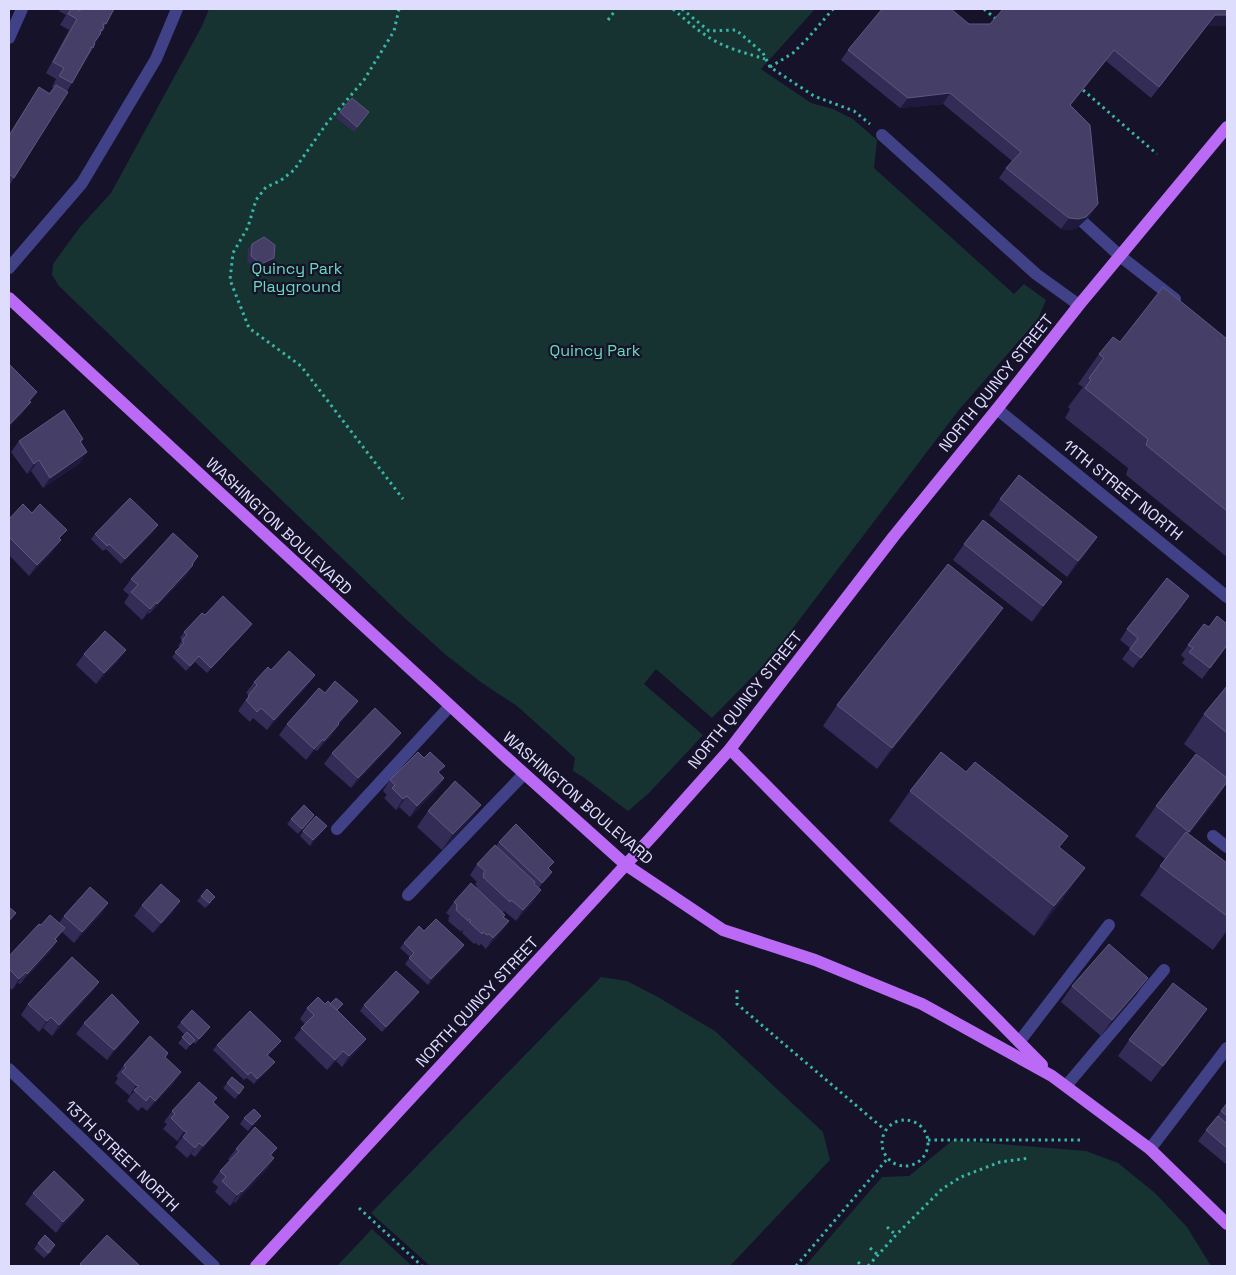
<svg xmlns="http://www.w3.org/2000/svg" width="1236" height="1275" viewBox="0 0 1236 1275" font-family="'Space Grotesk',sans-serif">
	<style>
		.green { fill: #163331 }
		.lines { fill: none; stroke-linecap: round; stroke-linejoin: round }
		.path { stroke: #38b6a8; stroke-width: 3; stroke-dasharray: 2.5 4; stroke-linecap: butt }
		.minor { stroke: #404186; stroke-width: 12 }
		.major { stroke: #bb6af6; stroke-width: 12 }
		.wall { fill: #332c56 }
		.shaded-wall { fill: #1f1a3d }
		.building { fill: #453f68; stroke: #5e587f }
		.labels { text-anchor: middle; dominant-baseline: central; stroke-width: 4.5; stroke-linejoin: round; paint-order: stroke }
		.park-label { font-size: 16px; fill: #6cdab9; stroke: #15122a }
		.street-label { font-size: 16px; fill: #dfddfd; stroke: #15122a }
	</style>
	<rect width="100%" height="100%" fill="#15122a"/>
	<g class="green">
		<polygon points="209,9 815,9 761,69 811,103 833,109 853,119 877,140 874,168 1014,294 1024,284 1046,300 1038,319 958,411 768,661 712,718 656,669 644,684 703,735 649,793 628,811 583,777 573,771 575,758 517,706 482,683 446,655 398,612 59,286 52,275 53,264 80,227 111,193 202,26"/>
		<polygon points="601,977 627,981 656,996 715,1031 823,1132 830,1160 730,1266 430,1266 371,1213"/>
		<polygon points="953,1140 1086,1151 1118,1163 1155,1193 1187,1227 1211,1266 805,1266 882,1177 909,1176"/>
		<polygon points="372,1229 412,1266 337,1266"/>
	</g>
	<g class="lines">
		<g class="path">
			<polyline points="399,9 394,31 364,80 327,123 294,170 280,181 266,187 256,200 248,227 233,253 230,280 249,328 301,366 403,499"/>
			<path d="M673,9c14,12 27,24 44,33 15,8 32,12 48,17"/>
			<polyline points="682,9 709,31 736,30 763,53 770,67 814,96 854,111 870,124"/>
			<polyline points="984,9 996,19"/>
			<polyline points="608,20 614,12 613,9"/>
			<polyline points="770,67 793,53 808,38 833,9"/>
			<polyline points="1083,90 1157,154"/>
			<polyline points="737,990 737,1004 885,1130"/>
			<circle cx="905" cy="1143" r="23"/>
			<polyline points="928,1140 1084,1140"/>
			<polyline points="359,1208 422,1266"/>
			<polyline points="887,1227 896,1235"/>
			<polyline points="870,1248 878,1255"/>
			<polyline points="858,1262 862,1266"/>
			<polyline points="796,1266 888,1158"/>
			<polyline points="868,1266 896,1235 942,1189 961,1177 1000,1162 1030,1158"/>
		</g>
		<g class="minor">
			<polyline points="9,38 22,9"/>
			<polyline points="882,135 1036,274 1079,305"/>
			<polyline points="1083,222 1120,256 1175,299"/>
			<polyline points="9,268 82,183 156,59 177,9"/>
			<polyline points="997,409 1227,597"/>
			<polyline points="337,829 450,706"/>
			<polyline points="1213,836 1227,847"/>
			<polyline points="408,895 524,774"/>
			<polyline points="1019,1042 1109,925"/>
			<polyline points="9,1069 214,1266"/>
			<polyline points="1066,1086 1164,970"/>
			<polyline points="1150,1149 1227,1048"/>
		</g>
		<g class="major">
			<polyline points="9,298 508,759 626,865 723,930 815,960 922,1004 1052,1076 1150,1149 1227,1224"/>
			<polyline points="730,749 1042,1065"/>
			<polyline points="256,1266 656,832 730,749 894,536 997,409 1079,305 1227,127"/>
		</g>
	</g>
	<g class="wall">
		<polygon points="61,9 78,9 79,10 80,9 114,9 102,31 94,43 93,48 72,83 9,186 9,134 39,87 49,93 53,88 52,87 56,79 46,73 69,30 60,25 66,15 59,11"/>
		<polygon points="969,24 1207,26 1151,98 1106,61 1070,106 1091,215 1078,227 1071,230 1061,229 999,178 1006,168 1012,161 943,104 900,108 841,60 848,50"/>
		<polygon points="340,112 369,112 354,132 336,118"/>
		<polygon points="252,244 274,258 270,264 257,269 247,262 248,249"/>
		<polygon points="1227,339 1227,557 1126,475 1128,468 1065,418 1070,409 1068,407 1083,387 1078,384 1099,354 1120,342"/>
		<polygon points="83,439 81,443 80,463 43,488 31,471 27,474 11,452 19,441"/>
		<polygon points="1000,499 1097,537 1086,553 1067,577 989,515"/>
		<polygon points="9,519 60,540 53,551 29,576 9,555"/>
		<polygon points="154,531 121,564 106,549 103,551 91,539 95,534"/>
		<polygon points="964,544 1062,582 1032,622 953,560"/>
		<polygon points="198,556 186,576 149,614 148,613 142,620 124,603 129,595 123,590 131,579"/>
		<polygon points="1182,607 1133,668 1122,659 1130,648 1120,640 1127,629"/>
		<polygon points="205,615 248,629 207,673 195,662 186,671 172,657 180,647 178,646 182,640 180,638 184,632"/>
		<polygon points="988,629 877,769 823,726 837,705"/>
		<polygon points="1188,645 1227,646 1202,679 1182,663 1185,659 1181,655"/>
		<polygon points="84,654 118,661 96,684 76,665"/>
		<polygon points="271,670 315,675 307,686 267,730 253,718 250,722 238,711 249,695 246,693 254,682"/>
		<polygon points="1227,686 1227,783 1209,809 1189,834 1227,863 1227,931 1213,950 1140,895 1165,859 1135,836 1156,806 1202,758 1184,744 1204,714"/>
		<polygon points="325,693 358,701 350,712 339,724 332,735 317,751 315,750 306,760 279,735 287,724"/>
		<polygon points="393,743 351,788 324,764 332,753"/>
		<polygon points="440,774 444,778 437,789 410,817 399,807 396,810 384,798 387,795 383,791 390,780"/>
		<polygon points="910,791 1059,848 1064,898 1034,936 889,821"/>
		<polygon points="481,805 469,821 442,850 417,827 428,811"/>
		<polygon points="314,815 311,821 298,834 287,824 291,819"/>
		<polygon points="303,831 323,831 310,846 300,836"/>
		<polygon points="499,842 549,868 552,872 539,888 534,901 516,921 504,911 503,912 505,915 504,917 509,921 501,932 486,949 481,944 479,946 476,943 474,944 462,933 463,931 462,930 461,932 448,921 449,919 448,918 450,916 446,913 454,902 476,887 477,886 475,884 477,882 470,875 477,864 496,846"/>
		<polygon points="201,896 212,902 205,908 197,901"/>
		<polygon points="108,903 101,914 74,943 62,932 56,940 50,952 20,984 18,983 12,990 9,987 9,956 41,925 59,923 64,916"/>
		<polygon points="142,905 173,912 153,933 134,916"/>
		<polygon points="424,931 464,945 460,951 428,985 405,964 410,957 400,948 404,943"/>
		<polygon points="99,982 91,993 52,1036 43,1028 39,1032 21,1015 28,1004"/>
		<polygon points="1072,986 1137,994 1101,1036 1061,1002"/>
		<polygon points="415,998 382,1032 360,1011 364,1005"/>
		<polygon points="325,1004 330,1004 366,1039 359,1049 342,1067 336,1061 327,1070 294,1038 305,1024 300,1019 307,1008"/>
		<polygon points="181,1022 210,1027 206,1032 195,1044 193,1042 186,1050 178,1043 185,1035 177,1027"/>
		<polygon points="84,1023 132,1032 107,1060 76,1034"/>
		<polygon points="1196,1025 1151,1082 1118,1056 1129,1040"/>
		<polygon points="217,1045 277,1046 268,1056 271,1067 254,1084 247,1078 244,1080 213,1050"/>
		<polygon points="168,1053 165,1057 174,1083 147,1111 142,1107 138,1111 127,1101 130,1096 115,1083 118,1078 116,1076 124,1065"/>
		<polygon points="227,1083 240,1093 235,1099 223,1088"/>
		<polygon points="213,1103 221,1128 195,1157 191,1154 187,1158 175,1147 179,1142 177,1141 163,1129 167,1124 164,1122 172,1111"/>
		<polygon points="1227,1103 1227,1165 1198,1141"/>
		<polygon points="261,1116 257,1122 248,1131 240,1124 244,1118"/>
		<polygon points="277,1148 271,1156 274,1158 267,1169 235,1203 234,1202 230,1206 215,1192 218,1187 212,1182 220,1171 230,1161 228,1159 236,1149"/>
		<polygon points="33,1193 84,1200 77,1210 56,1233 25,1204"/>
		<polygon points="38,1243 52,1251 44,1258 34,1249"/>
	</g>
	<g class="shaded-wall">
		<polygon points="1215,15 1227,15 1227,26 1207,26 1151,98"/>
		<polygon points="1114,50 1106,61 1062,116 1070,105"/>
		<polygon points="950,93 943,104 900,108 908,98"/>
		<polygon points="1098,204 1091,215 1078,227 1071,230 1061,229 1069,218"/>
		<polygon points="274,258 270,264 257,269 261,264"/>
		<polygon points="31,402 23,413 9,428 9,425"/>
		<polygon points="87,452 80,463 43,488 50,478"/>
		<polygon points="39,460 31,471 27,474 34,464"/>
		<polygon points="158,525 154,531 121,564 125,559"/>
		<polygon points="1097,537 1086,553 1067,577 1078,561"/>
		<polygon points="61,540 53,551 29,576 37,565"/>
		<polygon points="193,565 186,576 149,614 157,604"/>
		<polygon points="1062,582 1032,622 1043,606"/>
		<polygon points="1189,596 1182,607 1133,668 1141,658"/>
		<polygon points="156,602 148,613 142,620 150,609"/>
		<polygon points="1003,608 988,629 877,769 892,748"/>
		<polygon points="252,624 248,629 207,673 211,668"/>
		<polygon points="1227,645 1227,646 1202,679 1210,668"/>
		<polygon points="126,650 118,661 96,684 104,673"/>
		<polygon points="199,656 195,662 186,671 190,666"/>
		<polygon points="315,675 307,686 267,730 274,720"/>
		<polygon points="358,701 350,712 330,734 338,723"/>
		<polygon points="339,724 332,735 317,751 324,741"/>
		<polygon points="401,733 393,743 351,788 358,778"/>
		<polygon points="323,739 315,750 306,760 314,749"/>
		<polygon points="444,778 437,789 410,817 417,806"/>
		<polygon points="1227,782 1209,809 1168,861 1189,832"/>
		<polygon points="407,796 399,807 396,810 403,799"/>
		<polygon points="481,805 469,821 442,850 453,834"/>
		<polygon points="314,815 311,821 298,834 302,829"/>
		<polygon points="327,826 323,831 310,846 313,840"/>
		<polygon points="1085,868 1064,898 1034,936 1054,906"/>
		<polygon points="552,872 549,877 538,888 542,883"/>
		<polygon points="541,890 534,901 516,921 523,910"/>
		<polygon points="180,901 173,912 153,933 161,923"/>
		<polygon points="108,903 101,914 74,943 82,932"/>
		<polygon points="509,921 501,932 486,949 493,938"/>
		<polygon points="65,928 57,939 48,950 55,939"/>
		<polygon points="1227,930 1227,931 1213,950"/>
		<polygon points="57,941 50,952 20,984 27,974"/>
		<polygon points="464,945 460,951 428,985 431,979"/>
		<polygon points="26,972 18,983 12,990 19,979"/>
		<polygon points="1148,978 1137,994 1101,1036 1112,1020"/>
		<polygon points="99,982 91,993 52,1036 59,1025"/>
		<polygon points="419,992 415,998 382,1032 386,1027"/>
		<polygon points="1207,1009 1196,1025 1151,1082 1163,1066"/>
		<polygon points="51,1017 43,1028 39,1032 47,1021"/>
		<polygon points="139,1022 132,1032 107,1060 114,1050"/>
		<polygon points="366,1039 359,1049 342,1067 349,1056"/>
		<polygon points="281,1041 277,1046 264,1060 267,1055"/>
		<polygon points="343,1051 336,1061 327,1070 335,1060"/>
		<polygon points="275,1062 271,1067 254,1084 257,1079"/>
		<polygon points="181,1072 174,1083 147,1111 155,1101"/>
		<polygon points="136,1085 139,1086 130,1096 129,1096"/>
		<polygon points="261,1116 257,1122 248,1131 252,1125"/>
		<polygon points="229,1117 221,1128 195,1157 203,1146"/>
		<polygon points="184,1131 187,1132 179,1142 177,1141"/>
		<polygon points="199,1143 191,1154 187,1158"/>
		<polygon points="274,1158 267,1169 235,1203 242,1192"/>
		<polygon points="241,1191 234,1202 230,1206 237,1195"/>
		<polygon points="84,1200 77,1210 56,1233 63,1222"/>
	</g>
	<g class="building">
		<polygon points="71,9 77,9 80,11 81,9 114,9 106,24 104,23 103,26 104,27 102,31 100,30 100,32 101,33 94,43 95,43 93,48 91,47 90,49 91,49 72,83 59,76 64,68 53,62 77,19 68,14"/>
		<polygon points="882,9 951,9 969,24 990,24 1003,9 1227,9 1227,15 1215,15 1159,87 1114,50 1070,105 1090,125 1098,204 1086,217 1078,219 1069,218 1006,168 1021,152 950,93 908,98 848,50"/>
		<polygon points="56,85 68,92 14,178 9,174 9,136 39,87 50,94"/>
		<polygon points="352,98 369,112 357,127 340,112"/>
		<polygon points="264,237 275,245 274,258 261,264 251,256 252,244"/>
		<polygon points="1163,287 1227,339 1227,511 1146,445 1148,439 1085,388 1091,380 1089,378 1104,358 1099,354 1113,337 1120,342"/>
		<polygon points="9,364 37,392 29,401 31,402 9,425"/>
		<polygon points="64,410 83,439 80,441 87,452 50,478 39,460 34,464 19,441"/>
		<polygon points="1019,475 1097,537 1078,561 1000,499"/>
		<polygon points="130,498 158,525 125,559 109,544 107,546 95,534"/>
		<polygon points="23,504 32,513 40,504 67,530 59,538 61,540 37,565 9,537 9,519"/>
		<polygon points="983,520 1062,582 1043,606 964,544"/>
		<polygon points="173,533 198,556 192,564 193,565 157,604 156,602 150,609 131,592 138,585 131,579"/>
		<polygon points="948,564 1003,608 892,748 837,705"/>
		<polygon points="1167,578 1189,596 1141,658 1130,649 1138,638 1127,629"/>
		<polygon points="223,596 252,624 211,668 199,656 190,666 175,652 184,643 182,640 187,635 184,632 202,613 205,615"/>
		<polygon points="1217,616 1227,624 1227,645 1210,668 1189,652 1193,648 1188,645 1204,624 1209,627"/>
		<polygon points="105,631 126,650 104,673 84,654"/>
		<polygon points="289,651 315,675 274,720 261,708 257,712 246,700 249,697 248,696 257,685 254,682 268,667 271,670"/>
		<polygon points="335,681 358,701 338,723 339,724 324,741 323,739 314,749 287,724 319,688 325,693"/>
		<polygon points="1227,686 1227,733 1204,714"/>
		<polygon points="375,708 401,733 358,778 332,753"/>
		<polygon points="418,752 424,758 430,752 445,766 438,772 444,778 417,806 407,796 403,799 392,788 395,785 390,780"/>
		<polygon points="941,752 966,772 975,762 1068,836 1059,847 1085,868 1054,906 910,791"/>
		<polygon points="1196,754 1227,778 1227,782 1189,832 1156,806"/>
		<polygon points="455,781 481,805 453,834 428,811"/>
		<polygon points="304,805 314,815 302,829 291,819"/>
		<polygon points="316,816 327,826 313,840 303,831"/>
		<polygon points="516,824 554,862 548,868 552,872 542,883 499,842"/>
		<polygon points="1186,832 1227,863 1227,916 1160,866"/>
		<polygon points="495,845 535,882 534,884 541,890 523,910 511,900 510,902 483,877 484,875 483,874 485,871 477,864"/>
		<polygon points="471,883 505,915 503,917 509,921 493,938 489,934 487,935 483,932 482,934 469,922 471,921 469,919 468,921 456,910 457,908 456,907 457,905 454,902"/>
		<polygon points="161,884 180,901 161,923 142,905"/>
		<polygon points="90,887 108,903 82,932 64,916"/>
		<polygon points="207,889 215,897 209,903 201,896"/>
		<polygon points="9,907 16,913 9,921"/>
		<polygon points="50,915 65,928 55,939 57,941 27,974 26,972 19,979 9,969 9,956 39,924 41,925"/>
		<polygon points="436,919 464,945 431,979 409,958 414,953 404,943 419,926 424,931"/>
		<polygon points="1109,944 1148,978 1112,1020 1072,986"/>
		<polygon points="72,957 99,982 59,1025 51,1017 47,1021 28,1004"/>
		<polygon points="396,971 419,992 386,1027 364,1005"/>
		<polygon points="1173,983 1207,1009 1163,1066 1129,1040"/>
		<polygon points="112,994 139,1022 114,1050 84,1023"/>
		<polygon points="318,997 325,1004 328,1001 366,1039 349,1056 343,1051 335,1060 301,1028 314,1015 307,1008"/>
		<polygon points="336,998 343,1004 337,1010 330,1004"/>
		<polygon points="192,1010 210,1027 199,1039 181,1022"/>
		<polygon points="250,1011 281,1041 267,1055 275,1062 257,1079 251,1072 248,1075 217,1045"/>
		<polygon points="187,1032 195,1040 190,1045 182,1037"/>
		<polygon points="150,1036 168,1053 165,1057 181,1072 155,1101 150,1096 146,1101 134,1090 139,1086 136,1085 122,1072 126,1068 124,1065"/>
		<polygon points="232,1077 244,1087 239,1094 227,1083"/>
		<polygon points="199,1082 217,1098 213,1102 229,1117 203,1146 199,1143 195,1148 183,1137 187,1132 184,1131 171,1118 175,1114 172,1111"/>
		<polygon points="1227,1103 1227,1116 1221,1111"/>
		<polygon points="254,1109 261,1116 252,1125 244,1118"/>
		<polygon points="1218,1116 1227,1124 1227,1148 1206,1130"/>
		<polygon points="255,1127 277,1148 270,1155 274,1158 242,1192 241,1191 237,1195 222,1181 226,1177 220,1171 239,1151 236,1149"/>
		<polygon points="54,1171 84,1200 63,1222 33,1193"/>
		<polygon points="45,1235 55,1245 48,1253 38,1243"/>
		<polygon points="107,1235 140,1266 82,1266 80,1264"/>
	</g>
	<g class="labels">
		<g class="park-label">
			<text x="297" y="268">Quincy Park<tspan x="297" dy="18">Playground</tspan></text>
			<text x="595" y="350">Quincy Park</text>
		</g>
		<g class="street-label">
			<text transform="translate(996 383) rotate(-51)">NORTH QUINCY STREET</text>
			<text transform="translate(1123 490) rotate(39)">11TH STREET NORTH</text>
			<text transform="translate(279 526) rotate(43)">WASHINGTON BOULEVARD</text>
			<text transform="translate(745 700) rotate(-51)">NORTH QUINCY STREET</text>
			<text transform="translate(578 798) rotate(41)">WASHINGTON BOULEVARD</text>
			<text transform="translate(477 1002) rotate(-47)">NORTH QUINCY STREET</text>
			<text transform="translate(122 1156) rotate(44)">13TH STREET NORTH</text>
		</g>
	</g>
	<rect width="1236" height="1275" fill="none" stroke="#dfddfd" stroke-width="20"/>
</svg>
